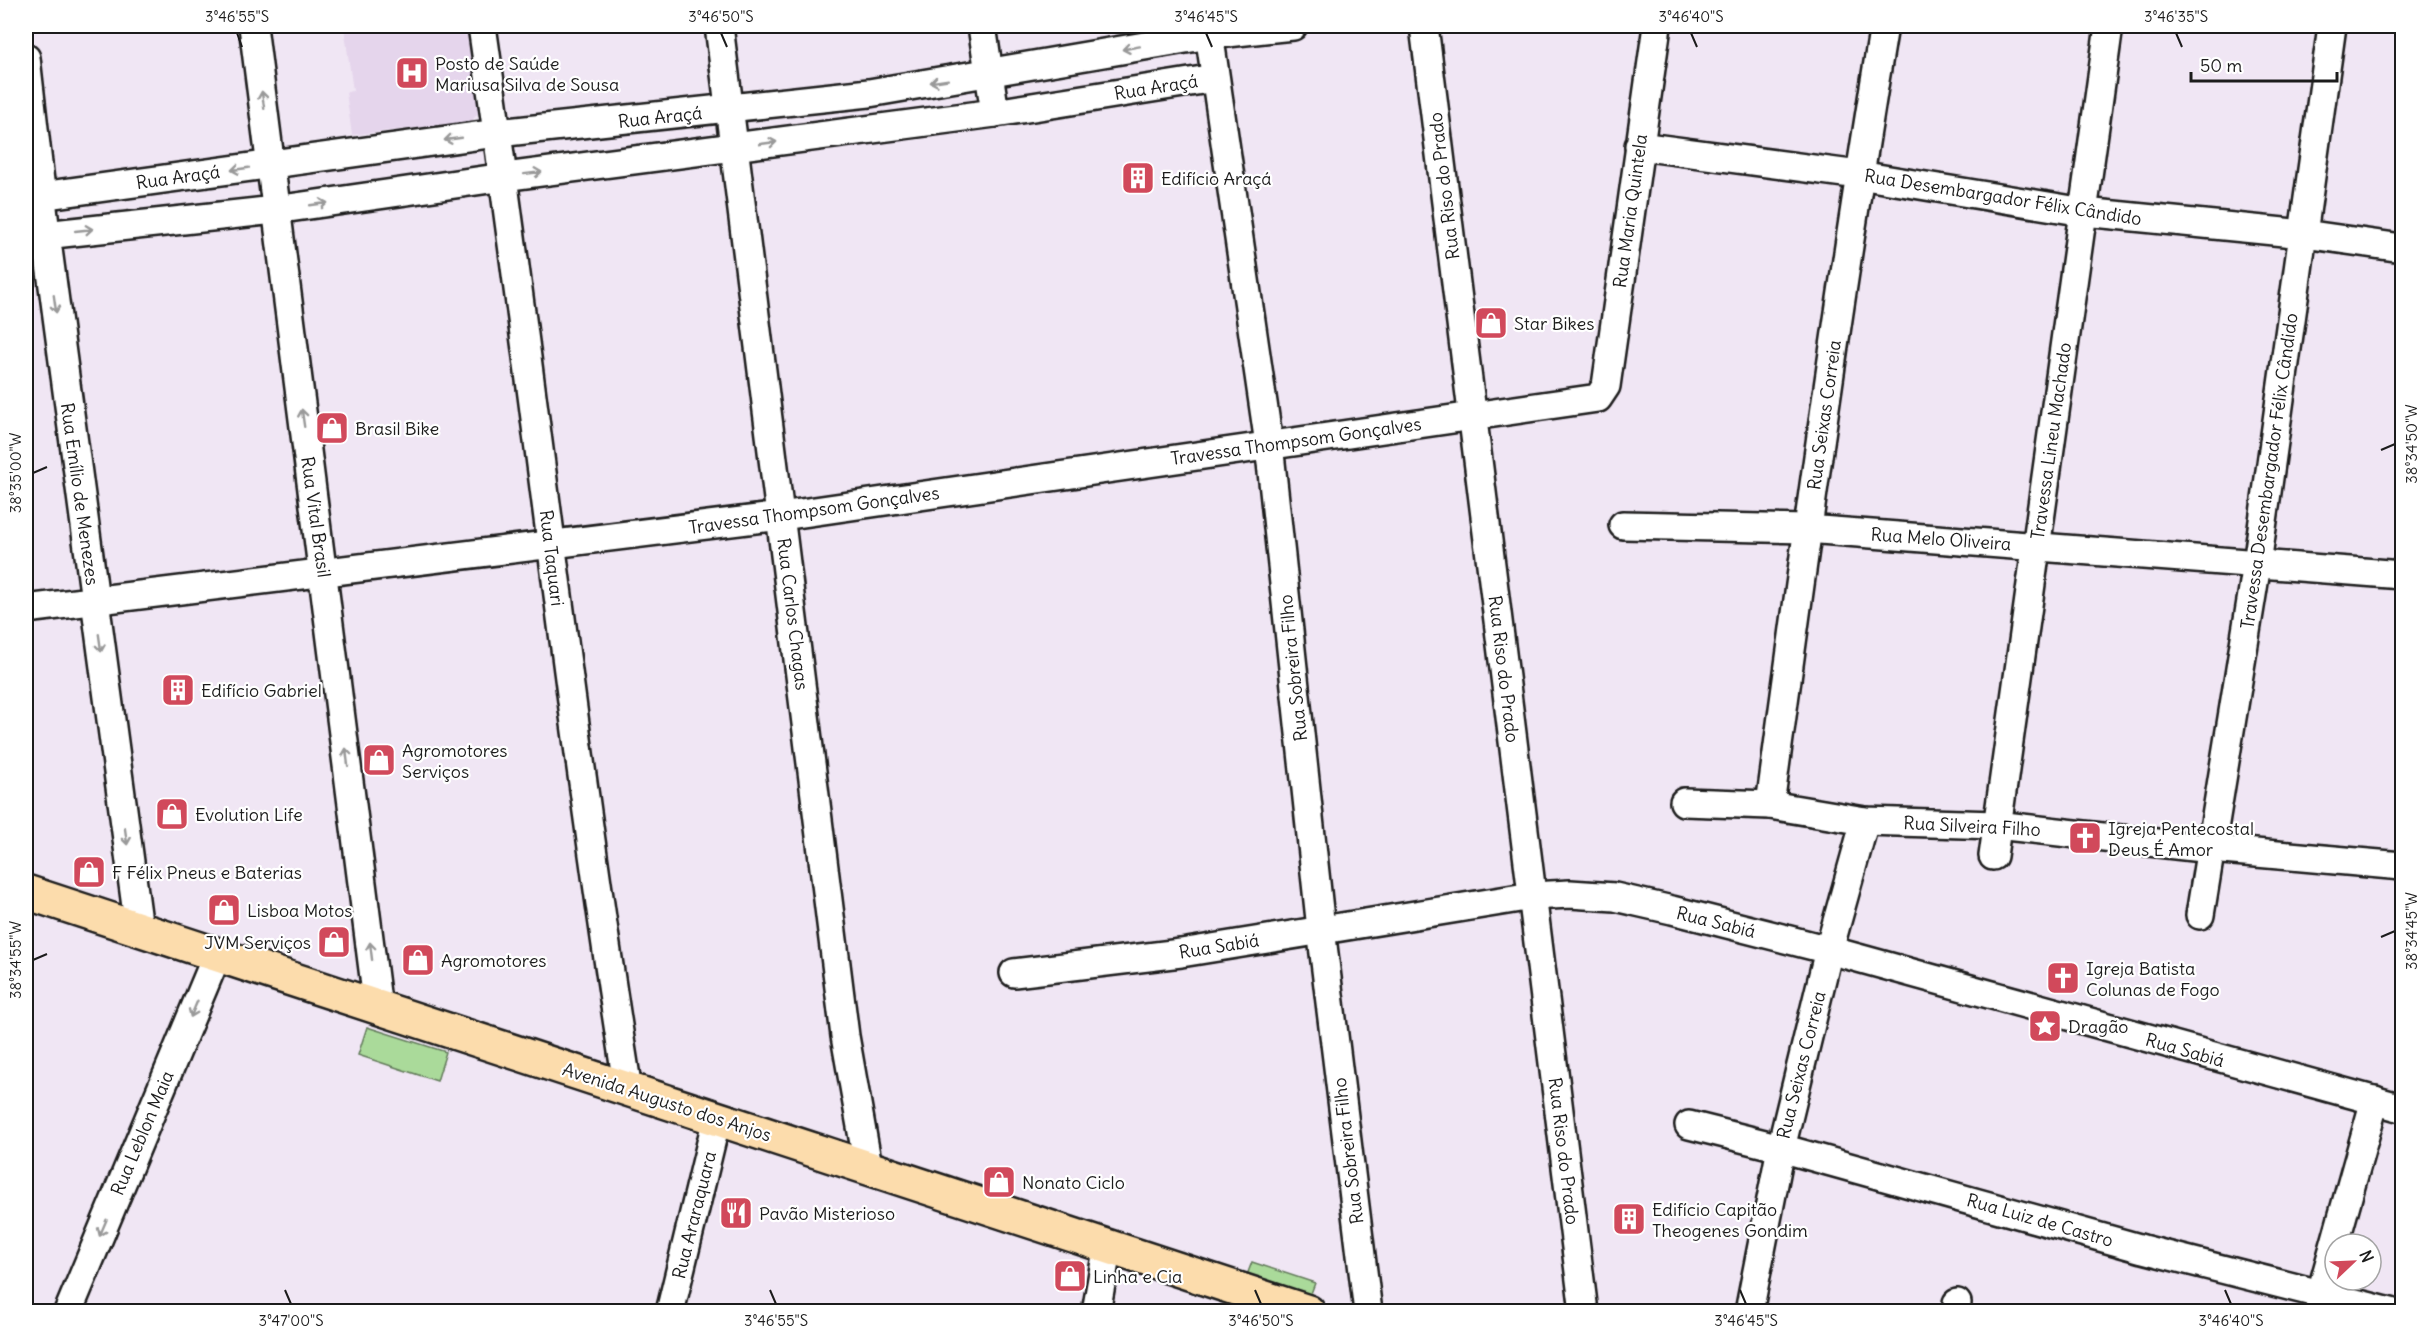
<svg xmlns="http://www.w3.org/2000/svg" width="2428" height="1337" viewBox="0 0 2428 1337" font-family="Delius,sans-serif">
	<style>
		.built { fill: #e5d5ec }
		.green { fill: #aada9a; stroke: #637b5b; stroke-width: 1.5 }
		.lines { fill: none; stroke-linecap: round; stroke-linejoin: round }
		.minor-casing { stroke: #1c1c1c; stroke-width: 32 }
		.major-casing { stroke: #1c1c1c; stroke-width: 38 }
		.minor { stroke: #fff; stroke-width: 27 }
		.major { stroke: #fcdcac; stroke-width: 33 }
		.oneway { stroke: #999 }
		.ticks { fill: none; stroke: #1c1c1c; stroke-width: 2 }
		.labels { text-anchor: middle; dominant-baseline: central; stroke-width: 4.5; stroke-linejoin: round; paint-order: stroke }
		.poi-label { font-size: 18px; fill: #1c1c1c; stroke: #fff; text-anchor: start }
		.street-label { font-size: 18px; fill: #1c1c1c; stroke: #fff }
		.neatline { fill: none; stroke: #1c1c1c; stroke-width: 2 }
		.ticks-label { font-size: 15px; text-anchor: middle; fill: #1c1c1c }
	</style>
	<rect width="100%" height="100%" fill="#f0e6f4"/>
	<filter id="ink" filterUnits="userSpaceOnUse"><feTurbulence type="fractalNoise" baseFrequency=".0167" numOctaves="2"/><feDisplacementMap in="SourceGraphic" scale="12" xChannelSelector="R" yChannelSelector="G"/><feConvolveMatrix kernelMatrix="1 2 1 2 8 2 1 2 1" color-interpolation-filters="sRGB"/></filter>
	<g filter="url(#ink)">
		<polygon class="built" points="344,26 468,26 479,112 471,122 352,135 346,92 353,91"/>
		<g class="green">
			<polygon points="367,1027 446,1052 437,1081 358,1055"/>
			<polygon points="1252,1262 1315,1283 1310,1296 1247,1275"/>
		</g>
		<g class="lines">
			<defs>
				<g id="minor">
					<polyline points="253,26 378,1009"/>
					<path d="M482,26c51,354 90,710 146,1064"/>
					<polyline points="719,26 845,1036 868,1166"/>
					<polyline points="982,26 995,113"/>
					<polyline points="1208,26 1269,444 1321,929 1368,1312"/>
					<polyline points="1424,26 1584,1312"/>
					<polyline points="26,58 46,234 139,929"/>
					<polyline points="1639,146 1859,175 2084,212 2304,234 2402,248"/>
					<polyline points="26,198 497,133 869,93 1209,35 1293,26"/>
					<polyline points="26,237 275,210 504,177 995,113 1215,78"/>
					<polyline points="1623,525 1807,529 2402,575"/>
					<polyline points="26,609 781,516 1598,398 1606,386 1657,26"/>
					<polyline points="1684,802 1770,805 1865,821 1996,825 2211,849 2402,866"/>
					<path d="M1770,805c35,-260 71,-521 114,-779"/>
					<polyline points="1993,856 2109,26"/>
					<polyline points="2200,915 2257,564 2332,26"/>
					<polyline points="1014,973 1181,953 1532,896 1570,894 1615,897 1672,910 1829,950 2402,1108"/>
					<polyline points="1689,1125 1781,1148 2143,1249 2391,1312"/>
					<polyline points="2321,1293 2375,1100"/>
					<polyline points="68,1312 217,955"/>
					<polyline points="670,1312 717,1118"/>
					<polyline points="1096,1312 1108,1245"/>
					<polyline points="1749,1312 1781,1148 1829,950 1865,821"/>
					<polyline points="1956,1312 1957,1303"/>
				</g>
				<polyline id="major" points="26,892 1308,1312"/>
			</defs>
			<use href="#minor" class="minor-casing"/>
			<use href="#major" class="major-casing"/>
			<use href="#minor" class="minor"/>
			<use href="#major" class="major"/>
		</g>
		<defs><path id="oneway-shaft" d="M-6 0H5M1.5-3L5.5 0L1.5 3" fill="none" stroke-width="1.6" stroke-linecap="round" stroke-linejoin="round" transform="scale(1.5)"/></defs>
		<g class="oneway">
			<use href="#oneway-shaft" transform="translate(1131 48) rotate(170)"/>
			<use href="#oneway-shaft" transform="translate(939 81) rotate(171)"/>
			<use href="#oneway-shaft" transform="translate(263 100) rotate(-98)"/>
			<use href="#oneway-shaft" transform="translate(453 139) rotate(172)"/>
			<use href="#oneway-shaft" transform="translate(768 143) rotate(-8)"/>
			<use href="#oneway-shaft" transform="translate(240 169) rotate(172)"/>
			<use href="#oneway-shaft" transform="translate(533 173) rotate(-7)"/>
			<use href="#oneway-shaft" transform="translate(319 204) rotate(-8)"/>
			<use href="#oneway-shaft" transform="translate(84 230) rotate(-6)"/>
			<use href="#oneway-shaft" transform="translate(55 304) rotate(82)"/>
			<use href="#oneway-shaft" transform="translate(303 418) rotate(-98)"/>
			<use href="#oneway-shaft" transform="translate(100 643) rotate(82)"/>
			<use href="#oneway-shaft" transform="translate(347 757) rotate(-97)"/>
			<use href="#oneway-shaft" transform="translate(126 836) rotate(82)"/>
			<use href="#oneway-shaft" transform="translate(371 951) rotate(-97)"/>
			<use href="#oneway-shaft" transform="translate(194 1009) rotate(113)"/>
			<use href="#oneway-shaft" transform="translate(103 1228) rotate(113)"/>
		</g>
	</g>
	<path class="ticks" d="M237,33l5,14M721,33l6,14M1206,33l6,14M1691,33l6,14M2176,33l6,14M2381,450l14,-6M33,473l14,-6M2381,937l14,-6M33,960l14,-6M285,1290l6,14M770,1290l6,14M1255,1290l6,14M1740,1290l6,14M2225,1290l6,14"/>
	<defs>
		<symbol id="hospital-square" viewBox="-11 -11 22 22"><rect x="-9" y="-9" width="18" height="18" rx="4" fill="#d1495b" stroke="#fff"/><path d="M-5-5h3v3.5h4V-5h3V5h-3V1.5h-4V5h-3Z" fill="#fff"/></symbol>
		<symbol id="building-square" viewBox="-11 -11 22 22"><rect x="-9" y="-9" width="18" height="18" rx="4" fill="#d1495b" stroke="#fff"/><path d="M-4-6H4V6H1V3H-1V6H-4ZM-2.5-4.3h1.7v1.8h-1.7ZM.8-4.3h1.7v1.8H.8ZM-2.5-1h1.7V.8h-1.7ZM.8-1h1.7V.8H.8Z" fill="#fff"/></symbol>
		<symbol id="shop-square" viewBox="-11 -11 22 22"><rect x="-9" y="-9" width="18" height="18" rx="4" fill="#d1495b" stroke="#fff"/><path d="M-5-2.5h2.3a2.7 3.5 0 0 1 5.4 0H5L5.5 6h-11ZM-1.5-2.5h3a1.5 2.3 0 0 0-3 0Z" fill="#fff"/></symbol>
		<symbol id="church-square" viewBox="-11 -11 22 22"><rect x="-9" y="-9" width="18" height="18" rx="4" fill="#d1495b" stroke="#fff"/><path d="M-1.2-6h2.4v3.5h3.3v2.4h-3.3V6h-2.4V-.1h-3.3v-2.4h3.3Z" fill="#fff"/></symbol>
		<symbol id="sight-square" viewBox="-11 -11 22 22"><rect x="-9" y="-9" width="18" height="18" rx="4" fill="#d1495b" stroke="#fff"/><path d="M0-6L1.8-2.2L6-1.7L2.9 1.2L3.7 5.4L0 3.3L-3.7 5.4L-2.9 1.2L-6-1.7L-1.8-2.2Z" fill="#fff"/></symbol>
		<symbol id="restaurant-square" viewBox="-11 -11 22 22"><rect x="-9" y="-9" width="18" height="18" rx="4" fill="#d1495b" stroke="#fff"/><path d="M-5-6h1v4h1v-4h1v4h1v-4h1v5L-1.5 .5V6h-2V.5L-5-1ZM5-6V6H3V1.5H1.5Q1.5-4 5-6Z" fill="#fff"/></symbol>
	</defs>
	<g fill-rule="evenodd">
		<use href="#hospital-square" x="393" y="54" width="38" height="38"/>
		<use href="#building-square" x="1119" y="159" width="38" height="38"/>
		<use href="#shop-square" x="1472" y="304" width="38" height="38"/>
		<use href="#shop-square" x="313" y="409" width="38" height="38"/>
		<use href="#building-square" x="159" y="671" width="38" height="38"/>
		<use href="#shop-square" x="360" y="741" width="38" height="38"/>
		<use href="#shop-square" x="153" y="795" width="38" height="38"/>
		<use href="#church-square" x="2066" y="819" width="38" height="38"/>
		<use href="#shop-square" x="70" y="853" width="38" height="38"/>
		<use href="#shop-square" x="205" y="891" width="38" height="38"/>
		<use href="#shop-square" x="315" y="923" width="38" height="38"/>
		<use href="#shop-square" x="399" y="941" width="38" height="38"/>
		<use href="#church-square" x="2044" y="959" width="38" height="38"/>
		<use href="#sight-square" x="2026" y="1007" width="38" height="38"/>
		<use href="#shop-square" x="980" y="1163" width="38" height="38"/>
		<use href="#restaurant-square" x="717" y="1194" width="38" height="38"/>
		<use href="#building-square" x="1610" y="1200" width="38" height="38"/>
		<use href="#shop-square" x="1051" y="1257" width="38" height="38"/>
	</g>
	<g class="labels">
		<g class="poi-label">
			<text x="435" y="63">Posto de Saúde<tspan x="435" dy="21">Mariusa Silva de Sousa</tspan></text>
			<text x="1161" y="178">Edifício Araçá</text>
			<text x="1514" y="323">Star Bikes</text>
			<text x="355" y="428">Brasil Bike</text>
			<text x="201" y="690">Edifício Gabriel</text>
			<text x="402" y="750">Agromotores<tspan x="402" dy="21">Serviços</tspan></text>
			<text x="195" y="814">Evolution Life</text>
			<text x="2108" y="828">Igreja Pentecostal<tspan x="2108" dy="21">Deus É Amor</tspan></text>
			<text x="112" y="872">F Félix Pneus e Baterias</text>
			<text x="247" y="910">Lisboa Motos</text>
			<text x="311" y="942" text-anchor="end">JVM Serviços</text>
			<text x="441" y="960">Agromotores</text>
			<text x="2086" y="968">Igreja Batista<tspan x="2086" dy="21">Colunas de Fogo</tspan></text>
			<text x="2068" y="1026">Dragão</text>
			<text x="1022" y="1182">Nonato Ciclo</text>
			<text x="1652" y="1209">Edifício Capitão<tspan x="1652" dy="21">Theogenes Gondim</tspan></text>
			<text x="759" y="1213">Pavão Misterioso</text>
			<text x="1093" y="1276">Linha e Cia</text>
		</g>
		<g class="street-label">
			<text transform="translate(1156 87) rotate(-9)">Rua Araçá</text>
			<text transform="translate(660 117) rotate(-6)">Rua Araçá</text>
			<text transform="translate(178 177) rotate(-8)">Rua Araçá</text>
			<text transform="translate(1444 186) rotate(-97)">Rua Riso do Prado</text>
			<text transform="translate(2003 197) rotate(9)">Rua Desembargador Félix Cândido</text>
			<text transform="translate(1630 211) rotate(-82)">Rua Maria Quintela</text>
			<text transform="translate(1824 415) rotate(-82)">Rua Seixas Correia</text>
			<text transform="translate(1296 441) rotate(-8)">Travessa Thompsom Gonçalves</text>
			<text transform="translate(2051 441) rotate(-82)">Travessa Lineu Machado</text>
			<text transform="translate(2269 471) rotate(-82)">Travessa Desembargador Félix Cândido</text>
			<text transform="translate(80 494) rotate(82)">Rua Emílio de Menezes</text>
			<text transform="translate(814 510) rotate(-8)">Travessa Thompsom Gonçalves</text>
			<text transform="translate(316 517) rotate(82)">Rua Vital Brasil</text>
			<text transform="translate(1941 539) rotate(4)">Rua Melo Oliveira</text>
			<text transform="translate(552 558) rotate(83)">Rua Taquari</text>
			<text transform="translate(793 614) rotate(83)">Rua Carlos Chagas</text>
			<text transform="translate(1293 668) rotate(-96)">Rua Sobreira Filho</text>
			<text transform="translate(1504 669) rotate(83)">Rua Riso do Prado</text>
			<text transform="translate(1972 826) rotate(3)">Rua Silveira Filho</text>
			<text transform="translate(1716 922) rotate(14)">Rua Sabiá</text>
			<text transform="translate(1219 946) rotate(-9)">Rua Sabiá</text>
			<text transform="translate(2185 1050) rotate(16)">Rua Sabiá</text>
			<text transform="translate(1801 1065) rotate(-76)">Rua Seixas Correia</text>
			<text transform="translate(667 1102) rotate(18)">Avenida Augusto dos Anjos</text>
			<text transform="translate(142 1133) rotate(-67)">Rua Leblon Maia</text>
			<text transform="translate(1348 1151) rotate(-97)">Rua Sobreira Filho</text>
			<text transform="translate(1564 1151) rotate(83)">Rua Riso do Prado</text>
			<text transform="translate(694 1215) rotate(-76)">Rua Araraquara</text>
			<text transform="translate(2040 1220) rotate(16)">Rua Luiz de Castro</text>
		</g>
	</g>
	<rect width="2428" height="1337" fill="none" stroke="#fff" stroke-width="66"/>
	<g transform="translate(2353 1262) rotate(67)"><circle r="28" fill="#ffffff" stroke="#a4a4a4" stroke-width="1.5"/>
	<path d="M0-4.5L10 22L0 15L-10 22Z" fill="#d1495b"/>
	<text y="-9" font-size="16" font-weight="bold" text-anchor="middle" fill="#1c1c1c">N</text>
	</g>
	<path d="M2191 72v9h146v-9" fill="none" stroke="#1c1c1c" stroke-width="3"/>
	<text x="2200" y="72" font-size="18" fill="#1c1c1c" stroke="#ffffff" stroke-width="4.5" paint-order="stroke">50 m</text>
	<rect x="33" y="33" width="2362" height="1271" class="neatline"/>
	<g class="ticks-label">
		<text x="237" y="22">3°46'55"S</text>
		<text x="721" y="22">3°46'50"S</text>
		<text x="1206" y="22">3°46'45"S</text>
		<text x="1691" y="22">3°46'40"S</text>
		<text x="2176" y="22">3°46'35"S</text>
		<text transform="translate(2412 444) rotate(-90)" y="5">38°34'50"W</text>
		<text transform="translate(16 473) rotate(-90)" y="5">38°35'00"W</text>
		<text transform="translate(2412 931) rotate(-90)" y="5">38°34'45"W</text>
		<text transform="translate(16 960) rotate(-90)" y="5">38°34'55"W</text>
		<text x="291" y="1326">3°47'00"S</text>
		<text x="776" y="1326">3°46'55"S</text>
		<text x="1261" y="1326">3°46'50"S</text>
		<text x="1746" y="1326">3°46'45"S</text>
		<text x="2231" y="1326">3°46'40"S</text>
	</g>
</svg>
